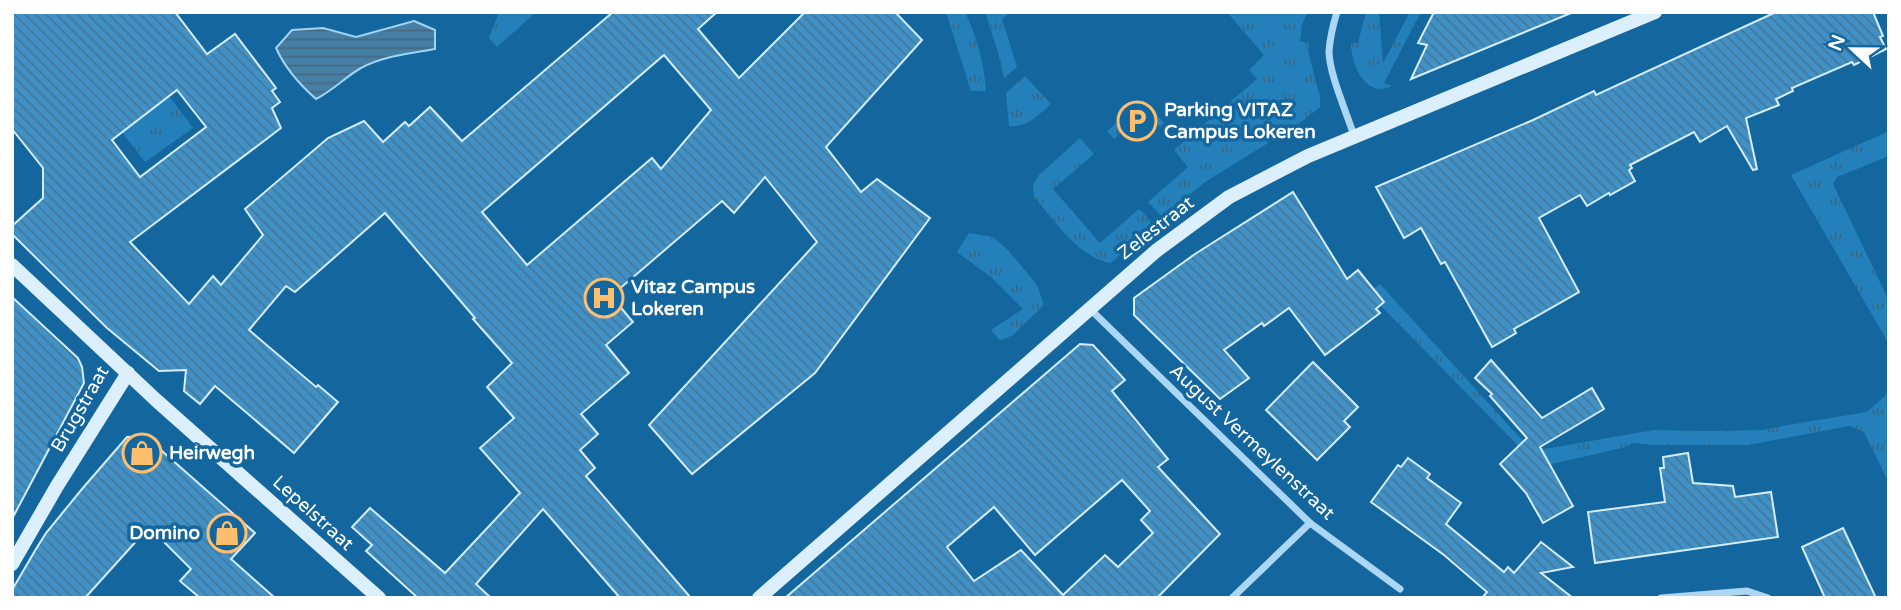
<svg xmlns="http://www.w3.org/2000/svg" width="1901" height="610" viewBox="0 0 1901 610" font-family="'Varela Round',sans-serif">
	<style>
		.grass { fill: url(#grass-tufts) }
		.water { fill: url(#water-rules); stroke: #9ed5f6; stroke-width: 2 }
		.building { fill: url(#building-back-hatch); stroke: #d4edfd; stroke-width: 2; fill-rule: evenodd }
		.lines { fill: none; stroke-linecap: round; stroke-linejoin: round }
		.street { stroke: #abd7f4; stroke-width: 7 }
		.secondary { stroke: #dbeffd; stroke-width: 14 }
		.labels { text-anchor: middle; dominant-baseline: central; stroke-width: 7; stroke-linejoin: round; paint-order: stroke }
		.poi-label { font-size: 19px; font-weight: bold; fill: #fff; stroke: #14669e; text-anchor: start }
		.street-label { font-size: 19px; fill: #fff; stroke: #14669e }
	</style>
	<defs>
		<pattern id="grass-tufts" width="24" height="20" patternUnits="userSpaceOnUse" patternTransform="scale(1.75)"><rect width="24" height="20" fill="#2380bb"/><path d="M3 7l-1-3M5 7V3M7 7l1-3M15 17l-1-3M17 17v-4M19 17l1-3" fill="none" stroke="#356989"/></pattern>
		<pattern id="water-rules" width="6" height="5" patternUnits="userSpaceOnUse" patternTransform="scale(1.75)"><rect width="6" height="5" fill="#467fa6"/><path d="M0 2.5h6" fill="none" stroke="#49687e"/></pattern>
		<pattern id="building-back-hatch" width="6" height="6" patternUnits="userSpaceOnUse" patternTransform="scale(1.75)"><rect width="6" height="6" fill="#4191c6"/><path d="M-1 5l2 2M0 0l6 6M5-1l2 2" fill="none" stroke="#45799b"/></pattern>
	</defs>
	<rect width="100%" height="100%" fill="#14669e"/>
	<g class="grass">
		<polygon points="499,12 536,12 497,47 489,38"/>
		<path d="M946,12h19c12,25 19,52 21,79h-15z"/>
		<polygon points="985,12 1006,12 1008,14 1002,19 1017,67 1004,78 998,52"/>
		<polygon points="1227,12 1305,12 1307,14 1302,24 1300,41 1309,43 1308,51 1320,97 1320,107 1300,123 1205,182 1165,215 1160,215 1148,202 1188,167 1174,150 1257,79 1249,70 1264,55"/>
		<path d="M1366,12h13l4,51 27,-51h11l-37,71 8,3c-27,13 -41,-22 -41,-43h7z"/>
		<path d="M1025,76l26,28c-13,11 -24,24 -42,22l-3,-33z"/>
		<polygon points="169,96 193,128 145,162 122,132"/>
		<polygon points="1143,100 1164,123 1160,127 1146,110 1114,139 1107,131"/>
		<polygon points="1889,131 1889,156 1837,177 1833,184 1889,301 1889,344 1791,175"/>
		<path d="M1080,138l14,16 -41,35 47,54 39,-34 11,11 1,7 -40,36c-32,-5 -57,-43 -77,-66l-1,-12 5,-9z"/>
		<polygon points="969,233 993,237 1008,250 1037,285 1044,305 1013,335 1000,341 991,330 1023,309 991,277 957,252"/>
		<polygon points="1380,284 1530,449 1551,448 1653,430 1706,431 1762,430 1794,424 1867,412 1884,397 1889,390 1889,483 1864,432 1849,426 1749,445 1656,445 1632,443 1626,447 1539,467 1380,305 1384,301 1374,289"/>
	</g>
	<path class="water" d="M414,21l21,9v19c-24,4 -52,7 -74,19 -16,9 -27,22 -45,31 -17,-15 -31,-31 -40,-51l16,-18 31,-2 33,9z"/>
	<g class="building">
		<path d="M12,12h163l32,42 28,-20 41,54 -4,3 8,11 -8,6 9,20 -151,114 59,62 24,-28 8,9 42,-50 -18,-26 83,-71 36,-17 19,21 22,-20 4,4 21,-19 32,34 151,-129h104l-19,17 41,49 66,-66h90l27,28 -96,107 35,45 16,-13 53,39 -115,155 -123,101 -43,-49 168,-183 -52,-65 -31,36 -12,-12 -111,95 22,26 -27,23 23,28 -48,41 17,20 -18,16 15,18 -9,8 105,122h-71l-77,-89 -67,75 15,14h-73l-52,-47 6,-6 -20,-18 18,-19 75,65 75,-80 -40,-45 34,-30 -27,-31 25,-24 -39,-44 2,-1 -90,-105 -90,79 -9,-6 -37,44 67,57 2,-2 20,17 -44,51 -79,-67 -15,18 -16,-13 2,-21 -27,1 -52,-43 -95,-94v-8l31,-28v-30l-31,-39zM664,55l47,55 -50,59 -9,-11 -125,107 -45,-53zM177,90l29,37 -66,50 -28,-37z"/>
		<polygon points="1434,12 1571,12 1571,13 1411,79 1427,45 1418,43"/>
		<polygon points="1776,12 1873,12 1883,36 1880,37 1886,49 1854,65 1852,62 1792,88 1793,91 1776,99 1779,105 1746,118 1757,169 1753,170 1727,126 1700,142 1694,132 1630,165 1632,168 1629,170 1635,181 1610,195 1609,193 1587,206 1580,195 1539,218 1579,292 1514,329 1516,333 1492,347 1445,262 1441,264 1421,228 1404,238 1376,187 1533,120 1594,91 1596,95"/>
		<polygon points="1293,192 1347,279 1358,270 1384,302 1376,309 1380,313 1325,355 1289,308 1264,326 1262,323 1224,350 1249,378 1220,399 1134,315 1134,298 1195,254"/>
		<polygon points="12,297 78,358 82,367 84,383 12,519"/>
		<path d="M1080,344l13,1 32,35 -13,11 56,68 -10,8 62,67 -63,64h-372zM1122,480l28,31 -9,9 12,13 -35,34 -13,-12 -42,40 -42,-45 -47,31 -27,-34 47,-40 41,48z"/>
		<polygon points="1491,360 1542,418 1592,388 1604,409 1540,447 1573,506 1543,523 1526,493 1500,464 1527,438 1490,396 1492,394 1475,378"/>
		<polygon points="1313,362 1358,407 1344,421 1350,427 1317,460 1266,410"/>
		<polygon points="145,436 255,533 231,559 275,598 200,598 180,581 191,569 149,527 85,598 12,598 12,590 36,549 46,533 82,489 127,437"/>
		<polygon points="1688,453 1693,483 1733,486 1735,497 1771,492 1778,537 1595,563 1588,512 1665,502 1660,468 1664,468 1663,457"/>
		<polygon points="1408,458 1430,474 1427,478 1461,503 1446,524 1504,572 1508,567 1514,573 1541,542 1573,567 1541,573 1573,598 1482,598 1487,592 1444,555 1371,502 1398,465 1401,467"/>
		<polygon points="1843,528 1876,598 1825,598 1802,547"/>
	</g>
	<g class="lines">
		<g class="street">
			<path d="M1337,12c-4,13 -7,26 -8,39 0,23 18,62 25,85"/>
			<polyline points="1090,309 1310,523 1400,589"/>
			<polyline points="1232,598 1310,523"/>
			<polyline points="1661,598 1747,591 1768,598"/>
		</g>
		<g class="secondary">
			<polyline points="12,265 156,400 379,598"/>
			<polyline points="12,564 57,486 128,373"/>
			<polyline points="759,598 1156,251 1229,197 1308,156 1655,12"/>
		</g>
	</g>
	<defs>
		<symbol id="parking-ring" viewBox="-11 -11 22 22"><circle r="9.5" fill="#14669e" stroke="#ffbe6e" stroke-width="1.5"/><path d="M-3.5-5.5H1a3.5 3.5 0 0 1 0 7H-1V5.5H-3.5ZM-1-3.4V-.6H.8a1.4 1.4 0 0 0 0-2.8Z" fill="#ffbe6e"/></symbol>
		<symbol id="hospital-ring" viewBox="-11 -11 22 22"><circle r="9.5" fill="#14669e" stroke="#ffbe6e" stroke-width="1.5"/><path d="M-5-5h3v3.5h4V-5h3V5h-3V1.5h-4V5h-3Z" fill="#ffbe6e"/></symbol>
		<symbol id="shop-ring" viewBox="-11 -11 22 22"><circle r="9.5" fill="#14669e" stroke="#ffbe6e" stroke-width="1.5"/><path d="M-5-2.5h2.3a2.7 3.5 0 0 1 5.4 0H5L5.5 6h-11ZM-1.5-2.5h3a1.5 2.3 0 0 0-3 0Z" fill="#ffbe6e"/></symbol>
	</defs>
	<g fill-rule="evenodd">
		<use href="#parking-ring" x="1115" y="99" width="44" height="44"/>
		<use href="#hospital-ring" x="582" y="276" width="44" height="44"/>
		<use href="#shop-ring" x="120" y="431" width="44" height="44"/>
		<use href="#shop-ring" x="205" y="511" width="44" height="44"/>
	</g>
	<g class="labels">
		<g class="poi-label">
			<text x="1164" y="110">Parking VITAZ<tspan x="1164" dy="22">Campus Lokeren</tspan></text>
			<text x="631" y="287">Vitaz Campus<tspan x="631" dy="22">Lokeren</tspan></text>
			<text x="169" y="453">Heirwegh</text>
			<text x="200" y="533" text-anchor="end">Domino</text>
		</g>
		<g class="street-label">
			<text transform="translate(1156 228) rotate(-38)">Zelestraat</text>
			<text transform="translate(80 409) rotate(-60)">Brugstraat</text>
			<text transform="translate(1252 442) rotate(43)">August Vermeylenstraat</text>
			<text transform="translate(313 513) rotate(42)">Lepelstraat</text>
		</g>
	</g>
	<rect width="1901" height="610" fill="none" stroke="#ffffff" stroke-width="28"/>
	<g transform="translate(1852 49) rotate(292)" stroke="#14669e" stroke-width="5" paint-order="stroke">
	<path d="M0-5L12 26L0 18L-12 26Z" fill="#ffffff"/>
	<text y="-10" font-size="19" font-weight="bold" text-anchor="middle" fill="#ffffff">N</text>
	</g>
</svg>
